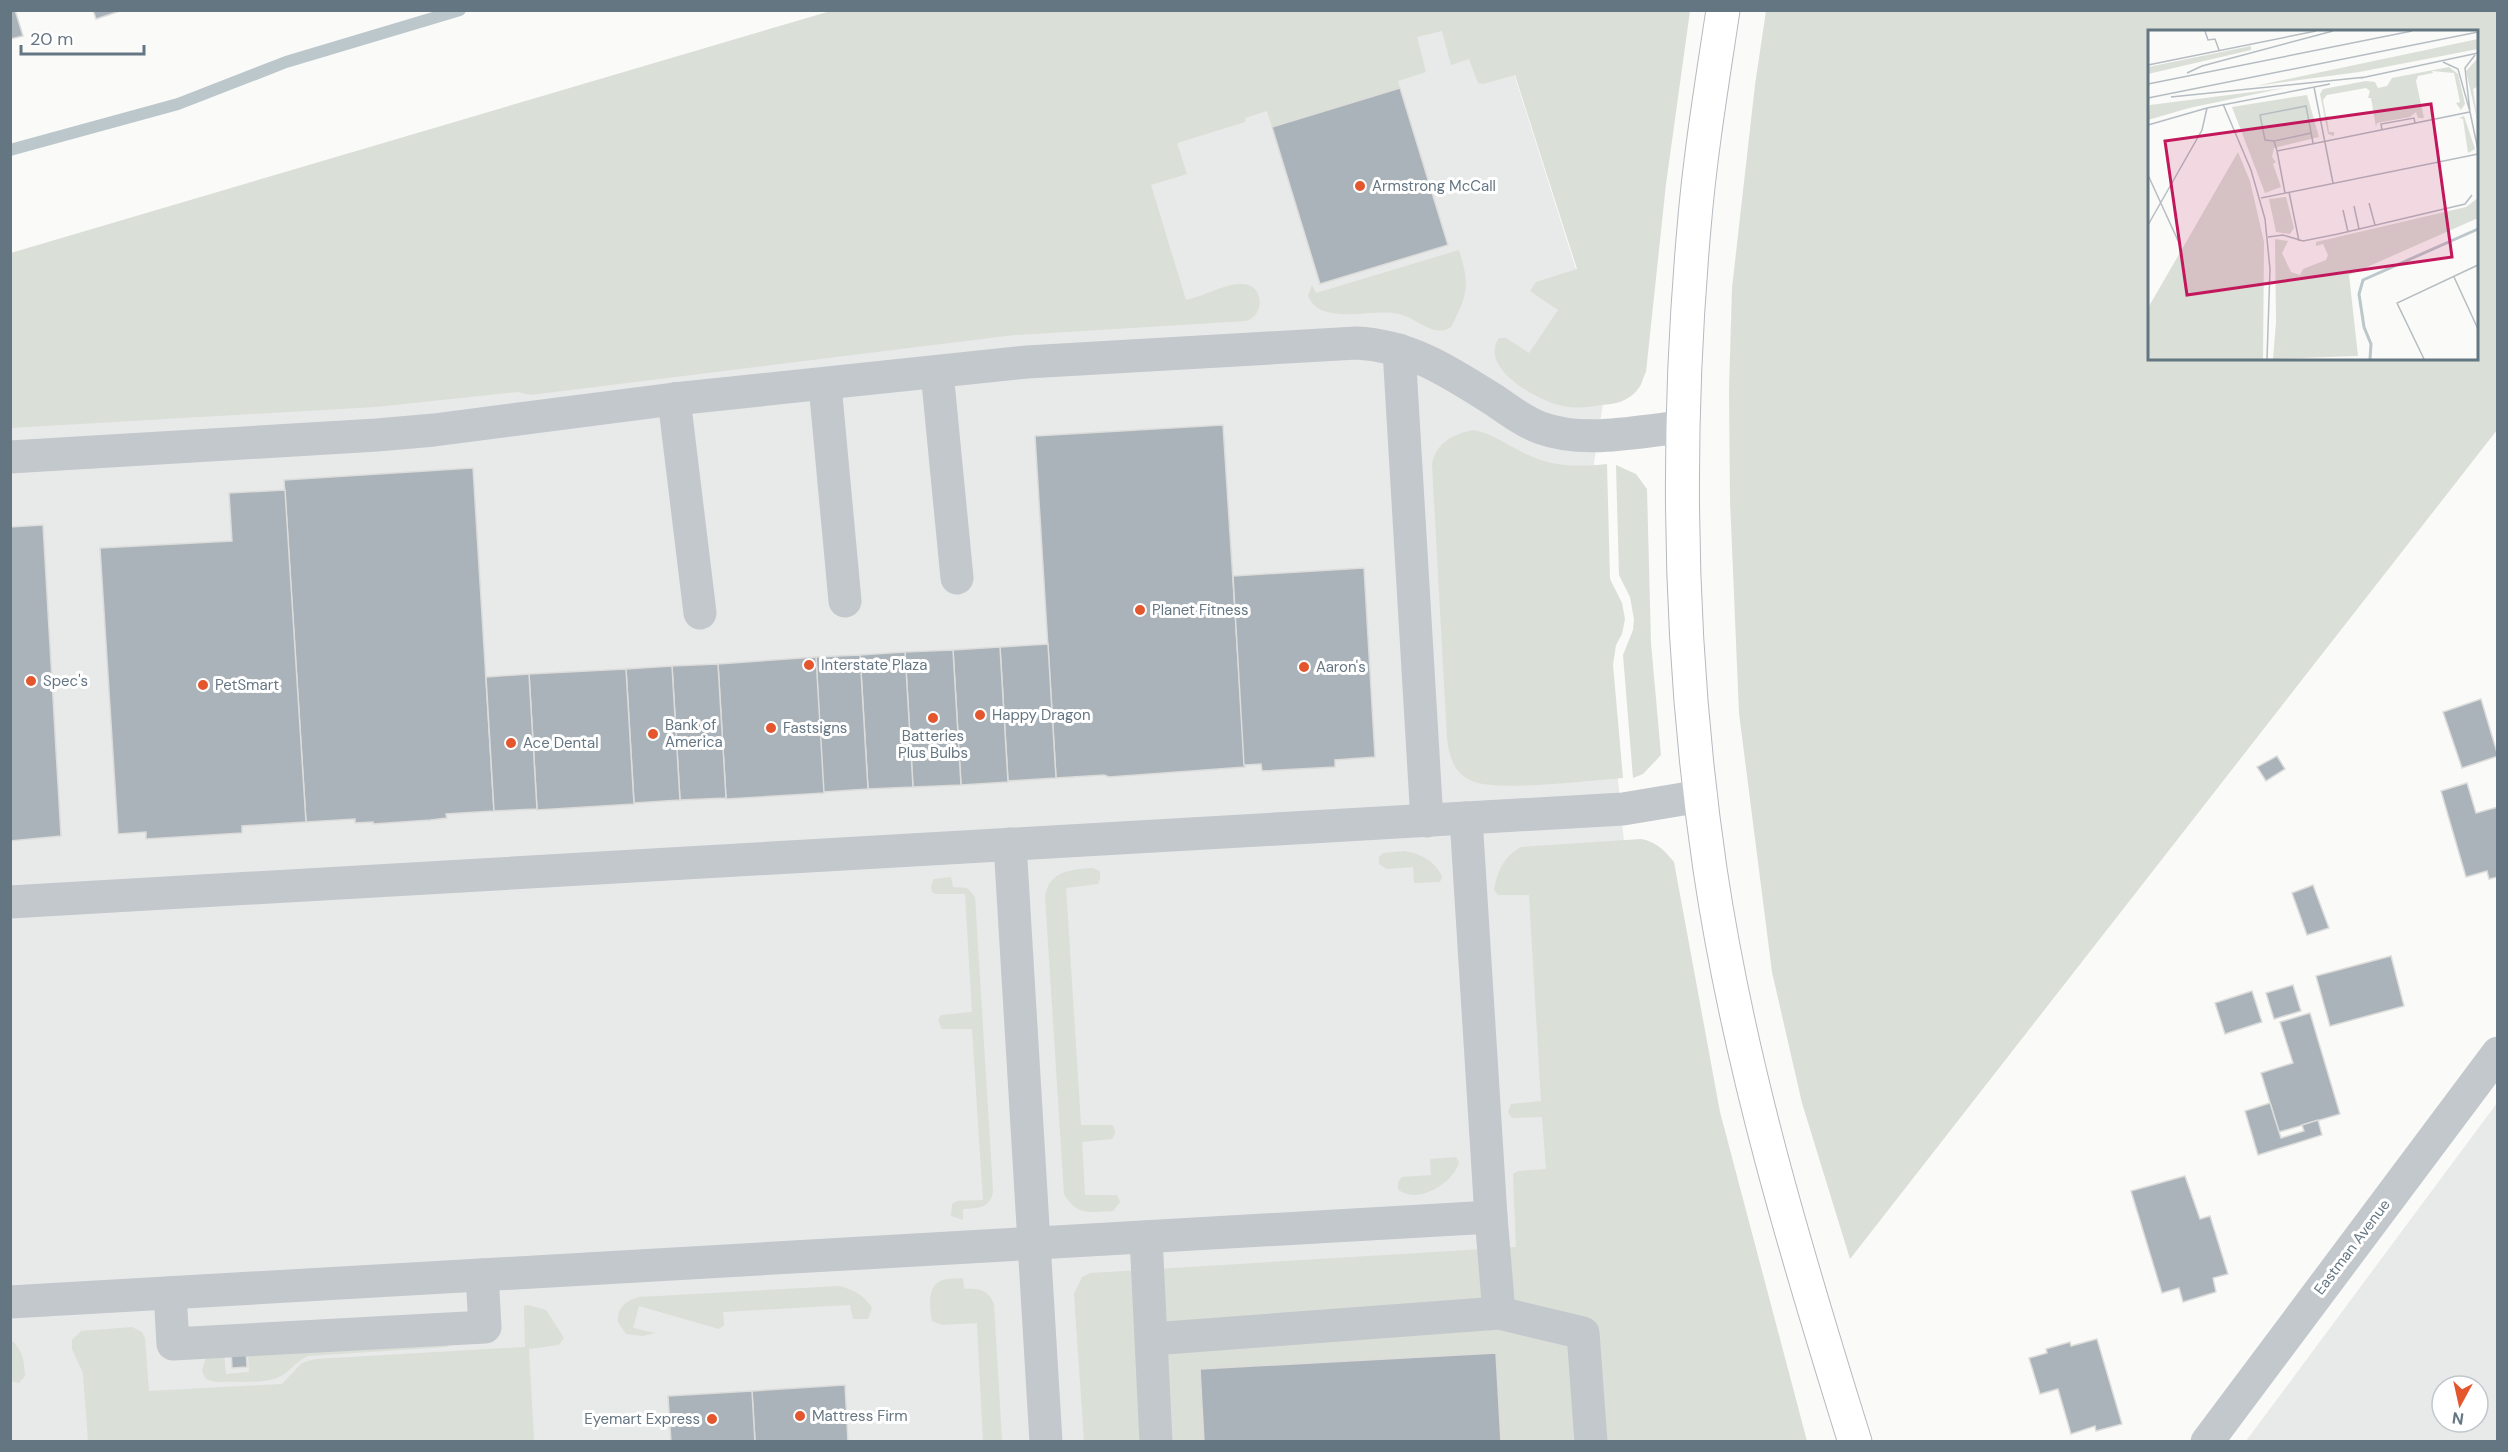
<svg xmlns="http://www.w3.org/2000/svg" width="2508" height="1452" viewBox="0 0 2508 1452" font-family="'DM Sans',sans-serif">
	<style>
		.built { fill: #e8e9e9; fill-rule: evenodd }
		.green { fill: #dadfd7; fill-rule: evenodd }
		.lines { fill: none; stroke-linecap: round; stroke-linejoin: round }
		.stream { stroke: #bbc7cb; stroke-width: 12 }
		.building { fill: #aab3b9; stroke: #dcdcda; stroke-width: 1.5 }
		.major-casing { stroke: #b5babe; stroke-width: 35 }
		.minor { stroke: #c3c8cc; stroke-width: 33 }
		.major { stroke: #fff; stroke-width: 33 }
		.poi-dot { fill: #e4572e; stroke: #fff; stroke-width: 2 }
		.labels { text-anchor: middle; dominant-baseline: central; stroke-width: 6; stroke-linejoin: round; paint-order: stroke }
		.poi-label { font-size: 15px; fill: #657683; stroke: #fff; text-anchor: start }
		.street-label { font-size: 15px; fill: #657683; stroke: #fff }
		.inset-river { fill: none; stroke: #bbc7cb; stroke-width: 3 }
		.inset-road { fill: none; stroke: #b5bdc2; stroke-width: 1.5 }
		.view { fill: #c2185b; fill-opacity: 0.15; stroke: #c2185b; stroke-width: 3 }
		.inset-edge { fill: none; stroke: #657683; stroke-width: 3 }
	</style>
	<rect width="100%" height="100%" fill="#fafaf8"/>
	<g class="built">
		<polygon points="831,11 1494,11 1608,370 1590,490 1633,935 1761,1441 11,1442 11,253"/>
		<path d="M2497,1103v338h-251zM2442,1386h36v36h-36z"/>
	</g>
	<g class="green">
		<path d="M831,11h859l-24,173 -20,188c-3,5 -4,13 -8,17 -10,13 -23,15 -37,16 -15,3 -31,4 -46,-1 -22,-7 -76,-37 -56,-66h7l23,15 29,-43 -28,-19 6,-9 41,-13 -62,-194 -32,9 -5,-1 -9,-24 -18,6 -9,-34 -25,6 9,35 -28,9 2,7 -128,39 -5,-16 -22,7v4l-68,21 10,31 -36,11 35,115c18,-4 36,-15 54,-16 24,-2 26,31 6,37l-232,14 -484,60 -12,-3 -143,15 -364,21v-175z"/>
		<path d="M1766,11h731v419l-647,829 -48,-156 -30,-131 -33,-259 -9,-213 -1,-110 3,-102 23,-203zM2150,32h326v326h-326z"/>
		<path d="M1459,250c11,37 9,43 -8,77 -17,12 -35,-10 -52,-13 -24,-5 -50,5 -75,-3 -7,-2 -13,-8 -16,-15l4,-11 4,8z"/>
		<path d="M1473,430c19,3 34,15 51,23 27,14 53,14 83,11l3,115 12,24 3,16 -3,15 -6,11 -3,20 10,113c-31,2 -129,15 -153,2 -17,-8 -21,-25 -23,-42l-15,-274c5,-22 20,-29 41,-34z"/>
		<polygon points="1616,465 1636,474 1647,489 1651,643 1661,755 1643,774 1633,778 1623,655 1633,630 1634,619 1630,597 1619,575"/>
		<path d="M1641,839c16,3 23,11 33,23l46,250 87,329h-723l-10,-147 8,-17 9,-4 425,-26 -3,-73 5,-3 28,-2 -4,-52 -30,1 -4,-6 3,-8 30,-3 -12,-206h-31l-4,-5c4,-19 9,-33 27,-43z"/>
		<path d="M1404,851c15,2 33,11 38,26l-2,5 -26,1 -1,-16 -26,2 -8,-5v-7l4,-4z"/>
		<path d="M1092,868l8,3v7l-2,6 -32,4 15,237h31l2,2 1,6 -3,6 -30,3 3,53h32l3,7 -7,9c-24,1 -36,5 -49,-17l-19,-298c5,-26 26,-26 47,-28z"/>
		<path d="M951,877l2,10 14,1 8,9 18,294c-3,18 -15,17 -30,18v11l-12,-4 1,-12 5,-3 26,-1 -11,-171h-30l-4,-9 3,-5 31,-3 -7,-118h-29l-4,-2 -1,-6 3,-7z"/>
		<path d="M1456,1157l3,5c-5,21 -43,44 -61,27v-7l4,-5 29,-2 -1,-16z"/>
		<path d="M963,1278l1,11c14,-1 24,0 30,15l8,137h-19l-6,-118 -35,2 -10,-4c-2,-13 -6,-36 11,-41 5,-2 14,-1 20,-2z"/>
		<path d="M839,1286c15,4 25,9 33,22l-4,11h-15l-3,-14 -127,7 1,13 -5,4 -80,-23 -6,22 22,5 -12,3 -17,-2 -8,-12c-1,-15 8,-21 21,-25z"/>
		<polygon points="528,1305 546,1310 564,1338 559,1345 529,1349 534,1441 88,1441 83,1373 72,1349 72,1340 81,1331 132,1327 142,1332 145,1338 149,1391 282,1384 302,1363 315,1359 525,1347 524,1309 524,1306"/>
		<path d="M11,1340c12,9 13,22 14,36l-6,7 -8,-2z"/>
		<path d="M450,1344l-3,3 -139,9c-12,5 -19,17 -31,22 -14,6 -46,3 -62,4l-9,-3 -4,-8 4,-14 18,-3 2,20 23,-2 -1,-19z"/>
	</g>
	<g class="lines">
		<polyline class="stream" points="10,150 178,104 286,62 460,10"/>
	</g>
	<g class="building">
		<polygon points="10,10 15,10 23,36 10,39"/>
		<polygon points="93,10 123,10 96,19"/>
		<polygon points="1400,88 1448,245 1320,284 1272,127"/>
		<polygon points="1223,425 1245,767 1109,777 1104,775 1056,778 1035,436"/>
		<polygon points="473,468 494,811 446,814 447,818 430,820 373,824 373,822 355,823 355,819 306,822 284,480"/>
		<polygon points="285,490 306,822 242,826 242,833 146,839 146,832 118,834 100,548 232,541 229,493"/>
		<polygon points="43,525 61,836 10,841 10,527"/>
		<polygon points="1364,568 1375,757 1335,760 1335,767 1262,771 1261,764 1244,765 1233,576"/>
		<polygon points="1048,644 1056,778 1008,781 1000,647"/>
		<polygon points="1000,647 1008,782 961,785 953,650"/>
		<polygon points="953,650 961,785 913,787 905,652"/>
		<polygon points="905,652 913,787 868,789 860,655"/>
		<polygon points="860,655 868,789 823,792 816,657"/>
		<polygon points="816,657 824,793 726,799 718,664"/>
		<polygon points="718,664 726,798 680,800 672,666"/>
		<polygon points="672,666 680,800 634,803 626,669"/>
		<polygon points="626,669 634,804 537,810 529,674"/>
		<polygon points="529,674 537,809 494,811 486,677"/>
		<polygon points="2481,699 2498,756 2462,768 2443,712"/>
		<polygon points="2277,756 2285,769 2266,781 2257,767"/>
		<polygon points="2467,783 2476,813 2498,807 2498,877 2489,879 2487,871 2466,877 2441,791"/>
		<polygon points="2313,885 2329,928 2307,935 2292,893"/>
		<polygon points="2391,956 2404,1006 2330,1026 2316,976"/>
		<polygon points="2293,985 2301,1011 2274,1019 2266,993"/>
		<polygon points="2252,991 2262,1022 2225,1034 2215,1003"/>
		<polygon points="2310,1013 2340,1114 2279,1132 2261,1073 2293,1063 2280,1022"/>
		<polygon points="2270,1103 2281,1138 2304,1131 2302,1125 2318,1120 2322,1135 2258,1155 2245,1111"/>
		<polygon points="2185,1176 2200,1219 2210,1216 2228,1274 2213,1278 2216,1292 2183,1302 2179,1288 2162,1293 2131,1191"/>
		<polygon points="2097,1339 2122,1424 2096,1431 2095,1426 2071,1434 2058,1389 2040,1394 2029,1358 2047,1353 2046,1349 2070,1342 2071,1346"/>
		<polygon points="246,1348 247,1367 232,1368 231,1349"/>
		<polygon points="1496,1353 1501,1442 1204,1442 1200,1369"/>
		<polygon points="845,1385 848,1442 755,1442 752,1391"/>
		<polygon points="752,1391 755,1442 671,1442 668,1396"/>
	</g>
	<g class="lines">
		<defs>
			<path id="major" d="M1723,10c-11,73 -23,145 -29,218 -19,213 -15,429 16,641 29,195 86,384 145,573"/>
		</defs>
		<use href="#major" class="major-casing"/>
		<g class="minor">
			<polyline points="1399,350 1427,821"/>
			<polyline points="937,372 957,578"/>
			<polyline points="825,385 845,601"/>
			<polyline points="674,399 700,613"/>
			<path d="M10,457l367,-22 57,-5 240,-31 353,-37 329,-19c53,2 94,29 138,57 15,10 30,22 47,28 44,16 97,3 142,-1"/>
			<polyline points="1010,844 1046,1442"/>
			<polyline points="10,902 1623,809 1701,796"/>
			<polyline points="1491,1217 1499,1313 1583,1333 1591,1442"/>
			<polyline points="1146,1237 1156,1442"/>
			<polyline points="170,1293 173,1344 485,1327 482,1275"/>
			<polyline points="10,1302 1491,1217 1466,818"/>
			<polyline points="1152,1339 1499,1313"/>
			<polyline points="2207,1442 2498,1053"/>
		</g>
		<use href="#major" class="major"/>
	</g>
	<g class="poi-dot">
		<circle cx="1360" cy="186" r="6"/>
		<circle cx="1140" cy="610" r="6"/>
		<circle cx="809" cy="665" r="6"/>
		<circle cx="1304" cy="667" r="6"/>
		<circle cx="31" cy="681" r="6"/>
		<circle cx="203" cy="685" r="6"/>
		<circle cx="980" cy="715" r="6"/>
		<circle cx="933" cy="718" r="6"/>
		<circle cx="771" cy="728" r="6"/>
		<circle cx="653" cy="734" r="6"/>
		<circle cx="511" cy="743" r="6"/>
		<circle cx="800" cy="1416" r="6"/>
		<circle cx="712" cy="1419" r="6"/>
	</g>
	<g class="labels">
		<g class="poi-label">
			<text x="1372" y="186">Armstrong McCall</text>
			<text x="1152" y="610">Planet Fitness</text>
			<text x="821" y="665">Interstate Plaza</text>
			<text x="1316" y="667">Aaron's</text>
			<text x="43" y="681">Spec's</text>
			<text x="215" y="685">PetSmart</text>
			<text x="992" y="715">Happy Dragon</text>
			<text x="665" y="725">Bank of<tspan x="665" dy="17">America</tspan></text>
			<text x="783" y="728">Fastsigns</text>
			<text x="933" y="736" text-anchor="middle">Batteries<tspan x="933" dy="17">Plus Bulbs</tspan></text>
			<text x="523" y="743">Ace Dental</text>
			<text x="812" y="1416">Mattress Firm</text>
			<text x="700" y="1419" text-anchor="end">Eyemart Express</text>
		</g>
		<g class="street-label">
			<text transform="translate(2352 1247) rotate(-53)">Eastman Avenue</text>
		</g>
	</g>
	<g transform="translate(2148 30)">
		<rect width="330" height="330" fill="#fafaf8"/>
		<path d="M330,9v10l-119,23 -104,14zM103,16v4l-103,24v-7zM330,28l-1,29 -4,2 5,35 -12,-53zM301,37l9,7 7,30 -4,6 -5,-7 4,-1 -6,-29 -22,-2 1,2 -15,3 -2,5 8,37h-6l-2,-6 -6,5 -33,6 -1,4 -5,-29h-3l2,-7 -4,-3 -39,7 -4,5 3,16h4l-3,2 2,14h5v4l-6,-2 -8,-40 3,-5 43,-8 9,1 3,6 9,-2 5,-8zM136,58l-95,20 -41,12 2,-15zM159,65l12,42 -45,11 -2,9 4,5 -3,2 8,23 -16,6 -33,-86zM316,86l11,33 -7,4 -5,-34 -4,-1zM90,122l12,29 14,61 -1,117h-115v-51zM138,167l8,31 -4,6 -14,-2 -7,-33zM330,168v20l-129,57 9,81 -85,3 3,-37 -1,-83 13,2 -6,12 9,19 9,3 3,-6 23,-9 2,-5 -5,-11 -7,2v-4l150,-35z" fill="#dadfd7"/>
		<path class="inset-river" d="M222,329l1,-15 -7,-17 -5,-33 4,-14 115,-51"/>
		<path class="inset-road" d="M57,1l3,9 7,-1 4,11M295,32l15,7 12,43 -5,-44 10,-13M0,35l168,-34M39,43l15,-7 131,-35M213,48l117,-25M0,54l264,-53M166,57l19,96M23,67l195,-20M0,68l330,-66M75,74l28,66 14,49 5,50 -3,90M0,95l59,-17 123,-24M234,100l-1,-6 33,-6 1,5M126,111l37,-8M129,121l-3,-10 -9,-1 -5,-25 46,-9 7,37M0,145l32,70M141,162l10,49M137,163l-8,-42 193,-39 8,38M113,168l217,-44M221,173l6,22M206,176l5,23M195,180l5,22M0,195l54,-95 5,-22M120,207l15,-2 20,6 35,-7 127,-30 7,-9M306,247l24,52M276,329l-27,-56 81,-38"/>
		<path class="view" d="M283,74l21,153 -265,38 -22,-154z"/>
		<rect width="330" height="330" class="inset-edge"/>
	</g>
	<rect width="2508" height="1452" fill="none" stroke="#657683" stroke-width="24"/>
	<g transform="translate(2460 1404) rotate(188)"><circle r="28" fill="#ffffff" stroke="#c1c8cd" stroke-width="1.5"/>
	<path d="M0-4.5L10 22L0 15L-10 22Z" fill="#e4572e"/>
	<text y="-9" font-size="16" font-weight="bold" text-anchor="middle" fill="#657683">N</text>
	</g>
	<path d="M21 45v9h123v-9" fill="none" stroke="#657683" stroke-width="3"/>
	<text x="30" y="45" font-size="18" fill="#657683" stroke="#ffffff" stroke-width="4.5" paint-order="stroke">20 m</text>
</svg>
